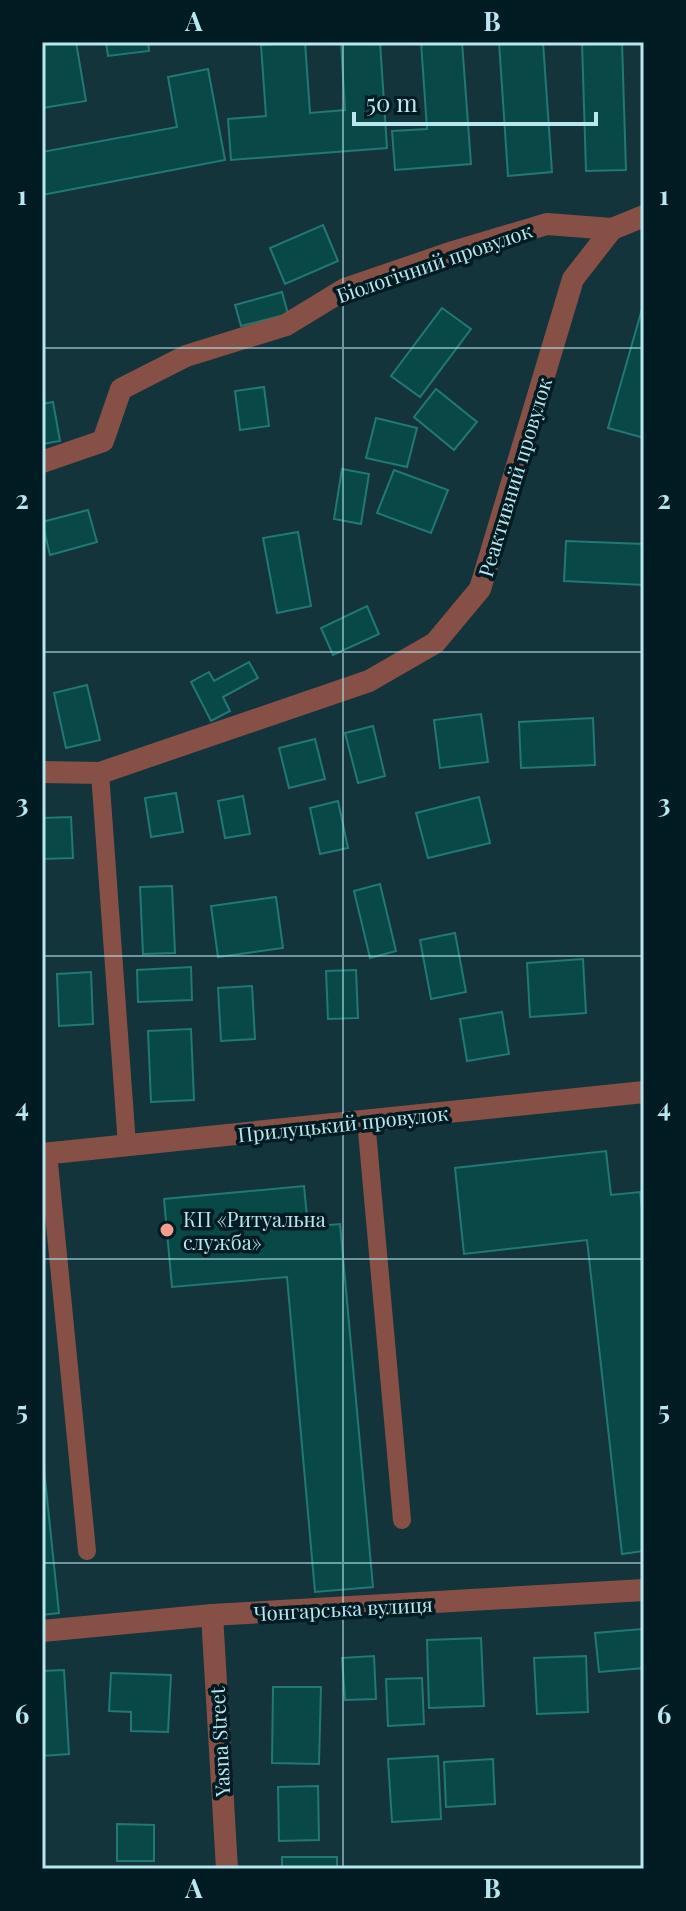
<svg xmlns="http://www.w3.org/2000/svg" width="686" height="1911" viewBox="0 0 686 1911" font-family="'Playfair Display',serif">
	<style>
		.building { fill: #084947; stroke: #217875; stroke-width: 2 }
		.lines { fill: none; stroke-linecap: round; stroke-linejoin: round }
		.service { stroke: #865046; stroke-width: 18 }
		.minor { stroke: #865046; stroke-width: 22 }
		.grid { fill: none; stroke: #b8e7f0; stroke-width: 2; stroke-opacity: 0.55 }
		.poi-dot { fill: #f49d8c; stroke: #001b21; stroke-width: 3 }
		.labels { text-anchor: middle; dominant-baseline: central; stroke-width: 7; stroke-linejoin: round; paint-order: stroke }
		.street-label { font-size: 20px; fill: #b8e7f0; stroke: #001b21 }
		.poi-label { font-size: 20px; fill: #b8e7f0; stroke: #001b21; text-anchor: start }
		.neatline { fill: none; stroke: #b8e7f0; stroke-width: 3 }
		.grid-label { font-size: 26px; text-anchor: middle; font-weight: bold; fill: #b8e7f0 }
	</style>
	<rect width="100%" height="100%" fill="#13343a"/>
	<g class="building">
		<polygon points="42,42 76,42 86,101 42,108"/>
		<polygon points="106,42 148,42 149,51 108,56"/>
		<polygon points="305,42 310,113 345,110 341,42 380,42 387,148 231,160 228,119 266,116 261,45"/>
		<polygon points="421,42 462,42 471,164 395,170 392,131 427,129"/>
		<polygon points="499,42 543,42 552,172 508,176"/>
		<polygon points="582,42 622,42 626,170 586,171"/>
		<polygon points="208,69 225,160 42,195 42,152 177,127 168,77"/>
		<polygon points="323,225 338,261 285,284 270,248"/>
		<polygon points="282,292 288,314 241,326 235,305"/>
		<polygon points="644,302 644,438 608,428"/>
		<polygon points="442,308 471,329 420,397 391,376"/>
		<polygon points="264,387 269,426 240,430 235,391"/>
		<polygon points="436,389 477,422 454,450 414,417"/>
		<polygon points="53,402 60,441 42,444 42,404"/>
		<polygon points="376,418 417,428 407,467 366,458"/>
		<polygon points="342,469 369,474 361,524 334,519"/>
		<polygon points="394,470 448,490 431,533 377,513"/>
		<polygon points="88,510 97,542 50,555 42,522"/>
		<polygon points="298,532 311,606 277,613 263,538"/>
		<polygon points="566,541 644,544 644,585 564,581"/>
		<polygon points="367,606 379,634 333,655 321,628"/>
		<polygon points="249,662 258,678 223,697 230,711 211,721 191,682 209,672 214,681"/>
		<polygon points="87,685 100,740 66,748 54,693"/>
		<polygon points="481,714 488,762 440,768 434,720"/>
		<polygon points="593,718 595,765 521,768 519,722"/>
		<polygon points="373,726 385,776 358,783 345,733"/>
		<polygon points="315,739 325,779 289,788 279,748"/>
		<polygon points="176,793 183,832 151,837 145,798"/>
		<polygon points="243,796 250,834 225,838 218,801"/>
		<polygon points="479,797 490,843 428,858 416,813"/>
		<polygon points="338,801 348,848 320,854 310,808"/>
		<polygon points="71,817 73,858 42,859 42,818"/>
		<polygon points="380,884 396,951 370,958 354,891"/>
		<polygon points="172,886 175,953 143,954 140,887"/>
		<polygon points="276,897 283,948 218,957 211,906"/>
		<polygon points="455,933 466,992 431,999 420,940"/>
		<polygon points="583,959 586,1013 530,1017 527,963"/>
		<polygon points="191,967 192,1000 138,1002 137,970"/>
		<polygon points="356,970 358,1018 328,1019 326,971"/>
		<polygon points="91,972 93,1024 59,1026 57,974"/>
		<polygon points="252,986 255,1039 221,1041 218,988"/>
		<polygon points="502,1012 509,1054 467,1061 460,1019"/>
		<polygon points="191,1029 194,1100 151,1102 148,1031"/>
		<polygon points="606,1151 611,1195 640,1192 644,1227 644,1551 622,1554 587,1240 464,1254 455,1168"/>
		<polygon points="304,1186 308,1227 340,1224 373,1587 315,1592 287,1277 172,1287 164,1199"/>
		<polygon points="42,1450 59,1613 42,1615"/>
		<polygon points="642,1629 644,1668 599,1672 595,1633"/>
		<polygon points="481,1638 484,1706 429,1708 427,1640"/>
		<polygon points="374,1656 376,1699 345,1700 342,1658"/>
		<polygon points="586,1656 588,1712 537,1714 534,1658"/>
		<polygon points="64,1670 69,1754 42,1756 42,1671"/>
		<polygon points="111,1673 171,1675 168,1732 131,1731 131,1712 109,1711"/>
		<polygon points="422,1678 424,1724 388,1726 386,1679"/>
		<polygon points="273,1687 321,1687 319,1764 272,1763"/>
		<polygon points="438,1756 441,1819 392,1822 388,1759"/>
		<polygon points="493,1759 495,1804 446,1807 444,1762"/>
		<polygon points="318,1786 319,1840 279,1841 278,1787"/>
		<polygon points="117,1824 154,1825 154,1861 117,1861"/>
		<rect x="282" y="1857" width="55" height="12"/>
	</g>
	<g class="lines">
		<g class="service">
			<polyline points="100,773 127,1145"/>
			<polyline points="366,1120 402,1520"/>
			<polyline points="48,1153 87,1551"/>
		</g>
		<g class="minor">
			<polyline points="42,462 103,441 121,389 186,356 286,325 345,289 453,252 547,224 612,229 644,216"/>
			<polyline points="42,772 100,773 369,681 435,643 480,589 573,279 612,229"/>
			<polyline points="42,1154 644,1092"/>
			<polyline points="212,1615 227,1869"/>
			<polyline points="42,1631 212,1615 644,1590"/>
		</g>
	</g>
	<path class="grid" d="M343,42v1827M42,348h602M42,652h602M42,956h602M42,1259h602M42,1563h602"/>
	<circle class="poi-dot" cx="167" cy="1230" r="8"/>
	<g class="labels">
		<g class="street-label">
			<text transform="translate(434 262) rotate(-19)">Біологічний провулок</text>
			<text transform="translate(514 477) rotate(-73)">Реактивний провулок</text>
			<text transform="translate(343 1123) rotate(-6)">Прилуцький провулок</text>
			<text transform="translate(343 1608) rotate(-3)">Чонгарська вулиця</text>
			<text transform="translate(219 1742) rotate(-93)">Yasna Street</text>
		</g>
		<g class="poi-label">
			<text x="183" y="1218">КП «Ритуальна<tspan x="183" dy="23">служба»</tspan></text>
		</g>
	</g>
	<rect width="686" height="1911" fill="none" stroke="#001b21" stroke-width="88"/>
	<path d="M354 112v12h242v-12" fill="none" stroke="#b8e7f0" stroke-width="4"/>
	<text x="366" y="112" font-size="24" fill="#b8e7f0" stroke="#001b21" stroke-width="6" paint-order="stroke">50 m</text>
	<rect x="44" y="44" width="598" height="1823" class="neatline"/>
	<g class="grid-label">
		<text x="194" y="31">A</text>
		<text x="492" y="31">B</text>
		<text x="22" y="205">1</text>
		<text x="664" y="205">1</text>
		<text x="22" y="509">2</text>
		<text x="664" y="509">2</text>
		<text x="22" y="813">3</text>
		<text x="664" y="813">3</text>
		<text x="22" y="1117">4</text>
		<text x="664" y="1117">4</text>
		<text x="22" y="1420">5</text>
		<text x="664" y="1420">5</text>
		<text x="22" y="1724">6</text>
		<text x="664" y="1724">6</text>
		<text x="194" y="1898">A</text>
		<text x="492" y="1898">B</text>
	</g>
</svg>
